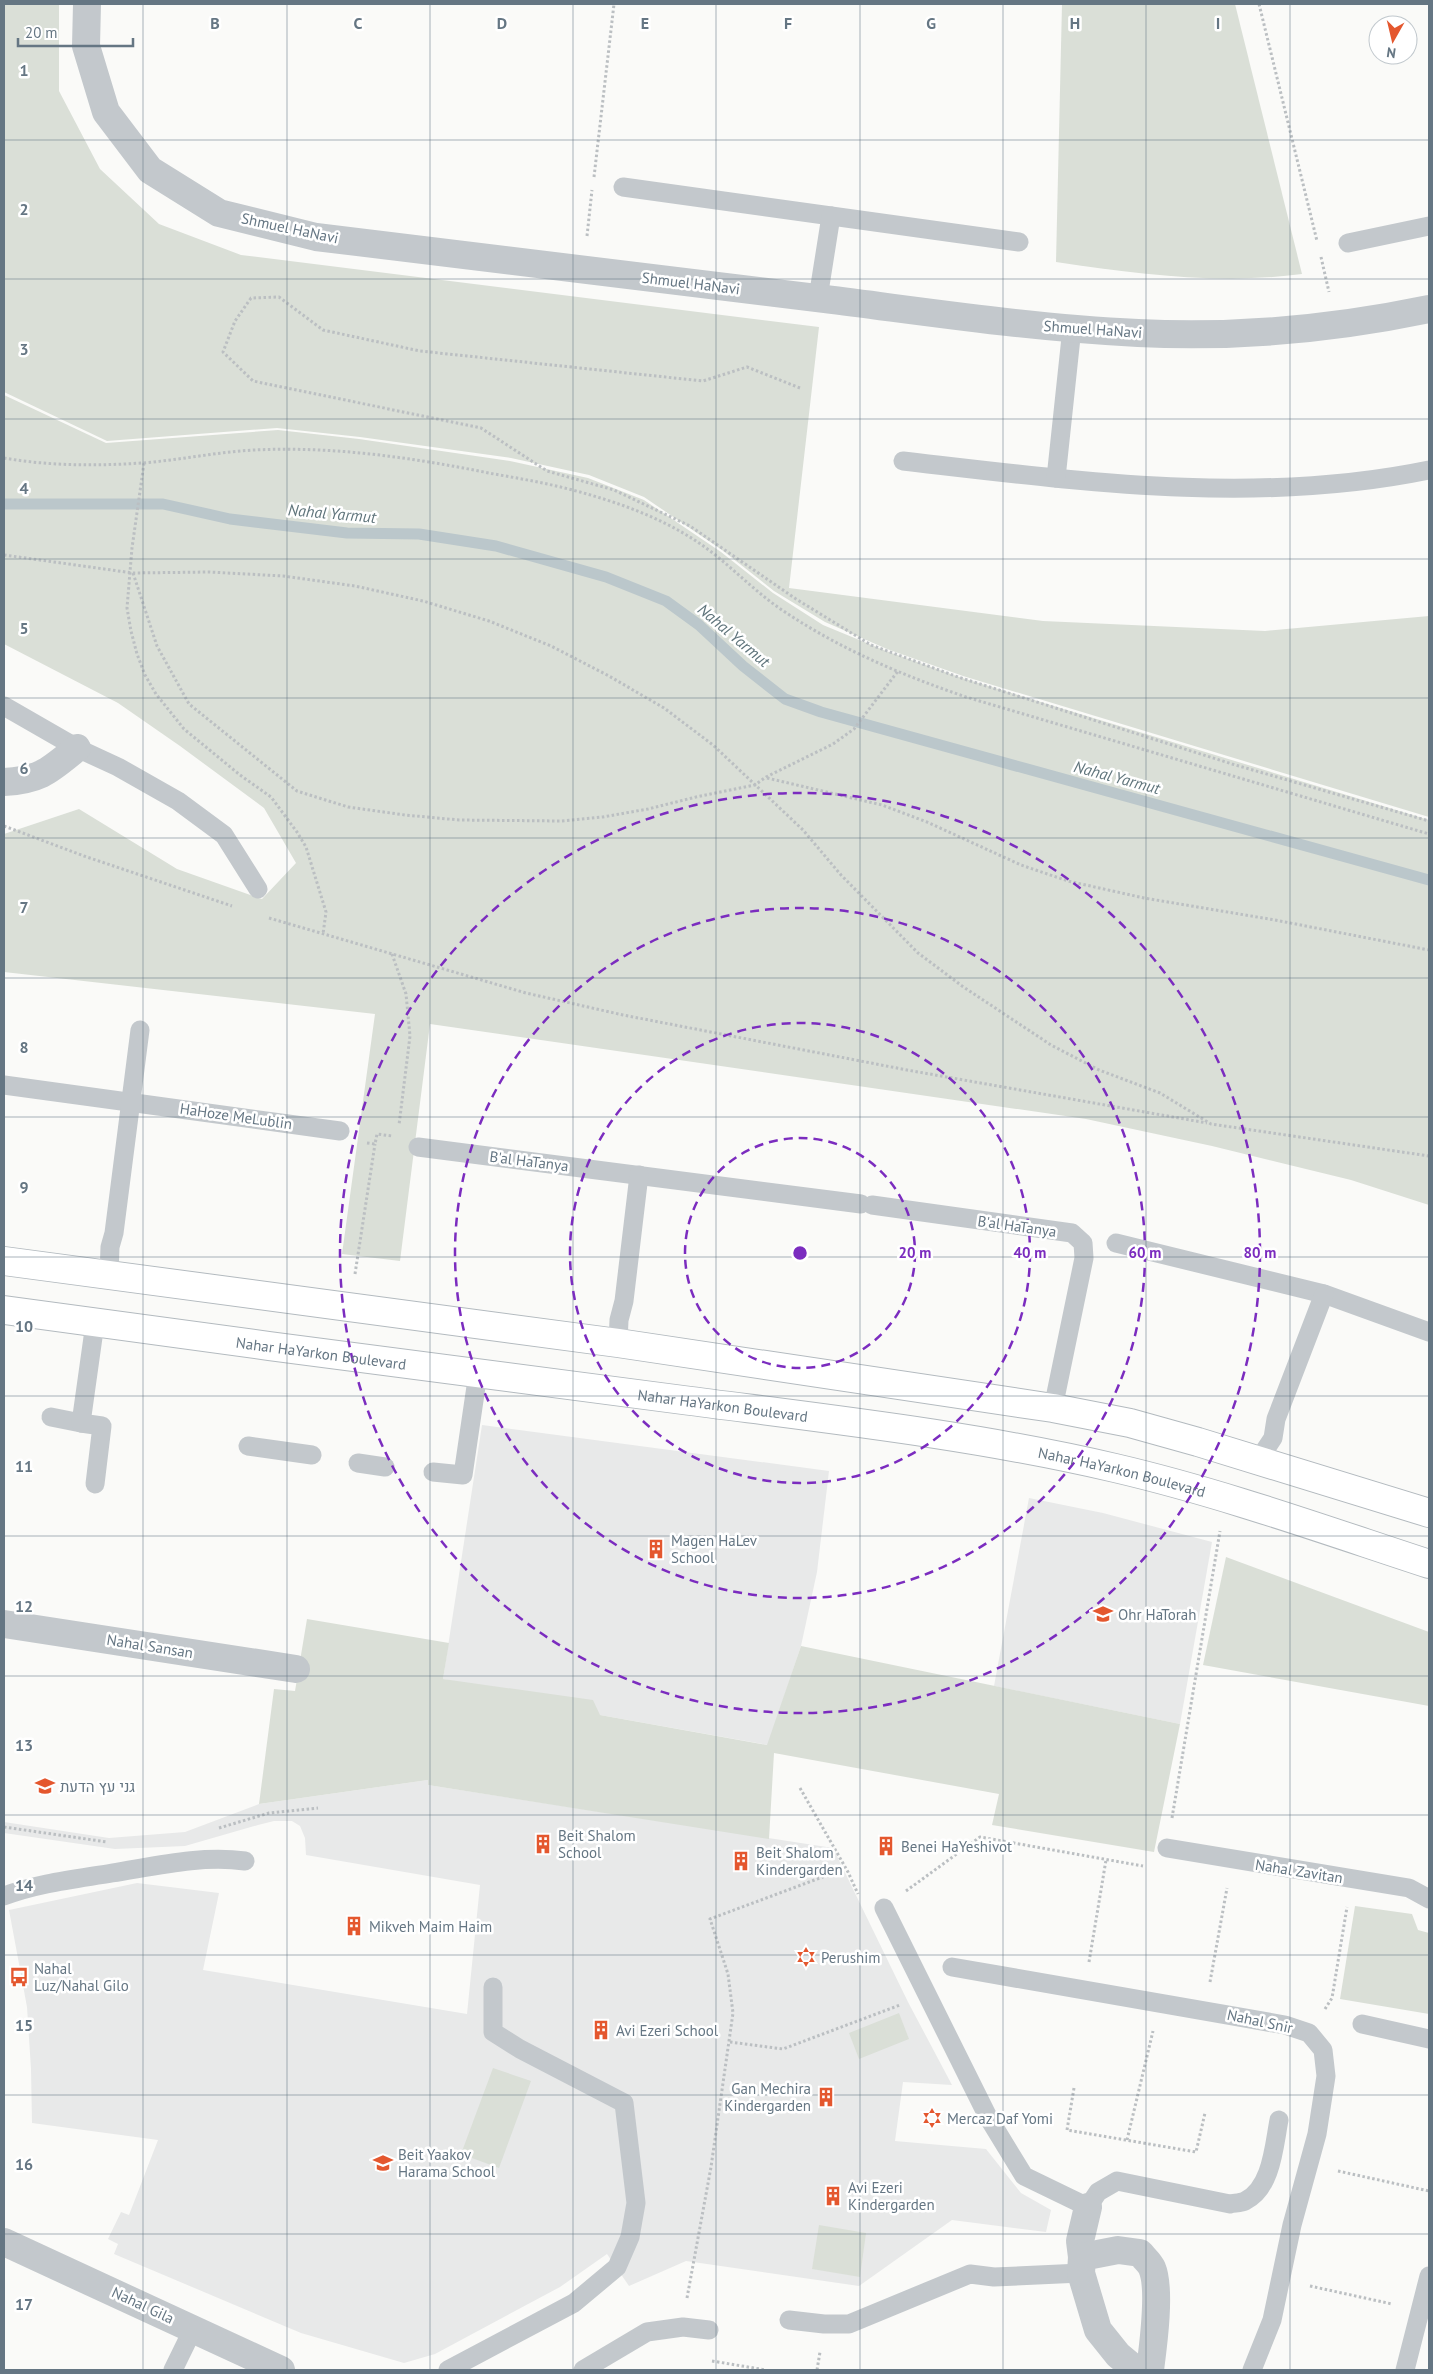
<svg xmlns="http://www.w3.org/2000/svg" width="1433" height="2374" viewBox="0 0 1433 2374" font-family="'PT Sans',Heebo,sans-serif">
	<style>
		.built { fill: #e8e9e9 }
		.green { fill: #dadfd7 }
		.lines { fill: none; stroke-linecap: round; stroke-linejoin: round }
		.stream { stroke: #bbc7cb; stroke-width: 11 }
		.secondary-casing { stroke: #b3babf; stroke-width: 30 }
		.path { stroke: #bbbfc2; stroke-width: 3; stroke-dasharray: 2.5 2.5; stroke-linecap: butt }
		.service { stroke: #c3c8cc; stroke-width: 19 }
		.minor { stroke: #c3c8cc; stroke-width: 28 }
		.secondary { stroke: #fff; stroke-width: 28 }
		.grid { fill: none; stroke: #657683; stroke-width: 1; stroke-opacity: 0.55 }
		.ring { fill: none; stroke: #7b2cbf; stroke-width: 2.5; stroke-dasharray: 9 6 }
		.labels { text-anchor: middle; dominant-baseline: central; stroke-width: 5; stroke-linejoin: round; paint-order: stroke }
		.street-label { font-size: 15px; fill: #657683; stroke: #fff }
		.poi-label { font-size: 15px; fill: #657683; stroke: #fff; text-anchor: start }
		.water-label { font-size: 16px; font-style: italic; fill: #60757c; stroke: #fff }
		.grid-label { font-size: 16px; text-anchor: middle; font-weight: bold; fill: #657683; stroke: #fff; stroke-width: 5; stroke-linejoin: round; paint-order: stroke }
		.centre { fill: #7b2cbf; stroke: #fff; stroke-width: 2.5 }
		.ring-label { font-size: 15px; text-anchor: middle; font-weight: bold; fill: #7b2cbf; stroke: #fff; stroke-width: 5; stroke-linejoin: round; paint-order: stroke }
	</style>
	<rect width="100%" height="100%" fill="#fafaf8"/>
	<g class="built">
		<polygon points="482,1425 829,1471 817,1572 801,1646 768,1745 600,1715 443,1679"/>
		<polygon points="1029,1498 1103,1513 1212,1542 1180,1724 994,1686"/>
		<polygon points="428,1780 428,1785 833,1848 908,2002 952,2085 903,2082 895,2141 986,2149 1021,2193 1051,2210 1046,2232 952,2220 859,2286 686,2261 629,2286 607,2254 560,2287 435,2354 404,2363 301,2333 114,2254 118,2244 108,2239 121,2212 129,2215 158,2140 32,2123 31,2069 27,2007 9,1910 137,1883 219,1893 203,1970 467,2014 480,1885 306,1855 305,1838 300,1826 292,1821 274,1821 258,1825 185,1846 115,1849 4,1833 4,1822 109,1838 185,1832 259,1804"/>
	</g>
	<g class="green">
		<polygon points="4,4 59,4 59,91 100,169 159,224 241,255 819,327 789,588 1043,621 1265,631 1429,616 1429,817 963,676 887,649 825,622 774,591 722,550 644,497 589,475 511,458 360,437 277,428 107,441 4,392"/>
		<path d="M1062,4h173l67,270c-82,11 -164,0 -246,-12z"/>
		<polygon points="4,395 106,443 278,430 359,439 510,461 588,478 644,500 721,552 773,593 823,625 886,651 962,678 1429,820 1429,1205 1351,1180 1212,1146 1086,1119 430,1024 400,1261 342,1254 375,1014 4,972 4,834 79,809 177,869 262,899 296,863 264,808 180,746 118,703 4,644"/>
		<polygon points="1226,1557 1429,1632 1429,1706 1203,1665"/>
		<polygon points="307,1619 449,1643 443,1679 593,1700 600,1715 767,1745 801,1646 1180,1724 1154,1852 992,1825 999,1794 774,1753 769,1839 428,1785 428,1780 259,1804 274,1689 295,1691"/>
		<polygon points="1355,1906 1412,1914 1418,1930 1429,1933 1429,2014 1340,1999"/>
		<polygon points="899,2013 909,2039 859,2059 849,2033"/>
		<polygon points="493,2068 531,2081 499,2168 461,2154"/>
		<polygon points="819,2225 866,2233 860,2277 812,2269"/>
	</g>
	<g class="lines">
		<polyline class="stream" points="4,504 163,504 230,519 347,533 419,534 496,546 606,577 666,601 699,625 743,666 785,699 821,712 1429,880"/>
		<defs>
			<g id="secondary">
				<polyline points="4,1261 618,1343 1053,1408 1130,1423 1198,1442 1429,1513"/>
				<path id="s1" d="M4,1310c226,32 453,60 679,90 145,19 291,35 432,68 107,25 210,62 314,96"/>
			</g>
		</defs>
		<use href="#secondary" class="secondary-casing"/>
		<g class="path">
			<polyline points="1259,4 1317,241"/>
			<polyline points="594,177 614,4"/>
			<polyline points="587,236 592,190"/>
			<polyline points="1321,257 1329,292"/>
			<polyline points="800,388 747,367 703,381 420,351 323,330 279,297 251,298 235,321 223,352 253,381 481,428 547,471 614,490 690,526 796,599 871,645 958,677 1232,764 1429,821"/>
			<path d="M4,458c45,8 92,8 138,5 38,-3 75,-11 112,-13 81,-4 161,8 240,24 29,5 57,10 86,18 47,13 95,31 134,62 24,19 45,41 71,58 57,38 117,63 181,85l463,137"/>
			<polyline points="144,463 132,548 127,608 131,631 137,654 145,675 156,694 184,729 240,775 271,797 297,832 306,847 326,912 323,934"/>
			<polyline points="4,555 133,573 209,572 283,576 355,586 423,601 489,621 551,646 609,676 664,708 713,745 803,830 841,875 918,953 962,986 1051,1045 1099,1070 1160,1093 1211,1124 1429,1156"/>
			<polyline points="133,573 157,646 189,704 297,791 348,807 405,815 459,820 561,821 603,817 648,809 696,797 755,785 766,777 833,744 854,729 898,671"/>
			<polyline points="767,778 882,805 927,822 1021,865 1068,881 1144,898 1275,920 1429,950"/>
			<polyline points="4,826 84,856 232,906"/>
			<polyline points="269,918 526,993 623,1015 907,1070 1207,1123"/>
			<polyline points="392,954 406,994 410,1036 399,1125"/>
			<polyline points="367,1143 375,1144 377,1134 392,1136"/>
			<polyline points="355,1274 375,1144"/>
			<polyline points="800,1788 848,1872 858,1894"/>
			<polyline points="1172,1818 1220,1531"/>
			<polyline points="4,1827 107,1842"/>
			<polyline points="219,1828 269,1813 318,1808"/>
			<polyline points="906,1891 980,1837 1143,1866"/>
			<polyline points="1089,1962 1106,1860"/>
			<polyline points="1210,1982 1227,1888"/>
			<polyline points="1325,2009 1332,1998 1347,1907"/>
			<polyline points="730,2042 783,2049 900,2005"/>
			<polyline points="1074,2088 1067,2130 1196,2152 1205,2113"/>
			<polyline points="1127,2140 1153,2031"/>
			<polyline points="1338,2171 1429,2191"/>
			<polyline points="1310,2286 1392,2304"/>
			<polyline points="687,2298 711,2167 733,2013 728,1974 710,1919 844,1869"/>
			<polyline points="712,2361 766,2370"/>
			<polyline points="817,2370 820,2352"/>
		</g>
		<g class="service">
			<polyline points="623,187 1019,242"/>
			<polyline points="1348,243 1429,226"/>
			<polyline points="818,298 831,216"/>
			<path d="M903,461c174,20 352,45 526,9"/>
			<polyline points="1056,478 1072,328"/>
			<polyline points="4,706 77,748 118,767 178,801 224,835 258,889"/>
			<polyline points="4,1085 340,1131"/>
			<polyline points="418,1147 861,1204"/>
			<polyline points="872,1205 1072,1233 1083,1243 1084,1258 1053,1408"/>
			<polyline points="1116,1243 1324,1294 1429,1332"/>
			<polyline points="109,1276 110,1247 114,1233 140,1030"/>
			<polyline points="618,1343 619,1320 624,1301 639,1175"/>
			<polyline points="51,1417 81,1423"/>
			<polyline points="248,1446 312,1455"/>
			<polyline points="1259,1459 1273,1438 1276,1419 1324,1294"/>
			<polyline points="358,1463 385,1467"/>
			<polyline points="433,1472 463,1475 478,1373"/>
			<polyline points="95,1484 102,1426 81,1423 95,1323"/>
			<polyline points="1167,1848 1409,1888 1429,1899"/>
			<path d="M4,1896c34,-13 72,-17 108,-23 44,-7 89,-18 133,-12"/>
			<path d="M884,1908l104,209 36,59 64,31 10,-15 19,-11 113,23c4,-1 11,-1 15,-3 27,-13 29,-56 34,-81"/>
			<polyline points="952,1967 1285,2025 1309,2033 1323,2050 1326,2076 1317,2134 1292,2225 1272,2320 1252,2370"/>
			<polyline points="1362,2024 1429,2039"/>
			<polyline points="789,2320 824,2324 849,2324 970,2274 994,2277 1081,2273"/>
			<polyline points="173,2370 193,2329"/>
			<polyline points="448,2370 574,2303 617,2267 630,2237 636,2203 624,2103 520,2049 493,2032 493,1987"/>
			<polyline points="583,2370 647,2332 683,2327 709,2330"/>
			<polyline points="1405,2370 1429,2276"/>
		</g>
		<g class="minor">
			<path d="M87,4l-1,42 20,66 44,58 69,43 97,24c169,20 339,41 509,62 104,13 208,29 313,34 98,5 195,-4 291,-24"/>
			<path d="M4,782c37,-2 46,-12 73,-34"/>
			<polyline points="4,1624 296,1669"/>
			<polyline points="4,2242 281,2370"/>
			<polyline points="1082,2257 1080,2241 1088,2207"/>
			<path d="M1136,2370l-18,-15 -20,-25 -17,-57 1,-16 36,-7 22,3c3,4 10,10 12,15 9,21 1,79 -2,102"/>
		</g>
		<use href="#secondary" class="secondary"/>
	</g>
	<path class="grid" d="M143,4v2366M287,4v2366M430,4v2366M573,4v2366M716,4v2366M860,4v2366M1003,4v2366M1146,4v2366M1290,4v2366M4,140h1425M4,279h1425M4,419h1425M4,559h1425M4,698h1425M4,838h1425M4,978h1425M4,1117h1425M4,1257h1425M4,1396h1425M4,1536h1425M4,1676h1425M4,1815h1425M4,1955h1425M4,2095h1425M4,2234h1425"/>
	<g class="ring">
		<circle cx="800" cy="1253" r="115"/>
		<circle cx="800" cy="1253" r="230"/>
		<circle cx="800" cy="1253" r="345"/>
		<circle cx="800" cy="1253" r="460"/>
	</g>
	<defs>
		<symbol id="building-bare" viewBox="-9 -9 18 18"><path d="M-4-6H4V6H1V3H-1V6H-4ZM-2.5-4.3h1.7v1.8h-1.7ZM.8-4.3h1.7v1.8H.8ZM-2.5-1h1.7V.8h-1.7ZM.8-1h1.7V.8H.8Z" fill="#e4572e" stroke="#fff" stroke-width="2.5" paint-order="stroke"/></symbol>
		<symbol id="school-bare" viewBox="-9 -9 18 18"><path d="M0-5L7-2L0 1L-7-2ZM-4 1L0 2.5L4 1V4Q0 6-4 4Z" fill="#e4572e" stroke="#fff" stroke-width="2.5" paint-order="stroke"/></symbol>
		<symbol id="synagogue-bare" viewBox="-9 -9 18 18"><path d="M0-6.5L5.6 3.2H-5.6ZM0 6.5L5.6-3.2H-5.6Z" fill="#e4572e" stroke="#fff" stroke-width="2.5" paint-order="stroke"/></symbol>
		<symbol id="bus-bare" viewBox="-9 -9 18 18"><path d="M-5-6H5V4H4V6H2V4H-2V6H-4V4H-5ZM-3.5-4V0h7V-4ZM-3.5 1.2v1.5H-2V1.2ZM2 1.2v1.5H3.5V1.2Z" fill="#e4572e" stroke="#fff" stroke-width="2.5" paint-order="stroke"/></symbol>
	</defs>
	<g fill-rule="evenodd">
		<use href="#building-bare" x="642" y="1535" width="28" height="28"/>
		<use href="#school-bare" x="1089" y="1600" width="28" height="28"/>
		<use href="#school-bare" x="31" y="1772" width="28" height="28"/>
		<use href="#building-bare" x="529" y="1830" width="28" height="28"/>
		<use href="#building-bare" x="872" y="1832" width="28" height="28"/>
		<use href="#building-bare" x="727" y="1847" width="28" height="28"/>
		<use href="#building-bare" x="340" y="1912" width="28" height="28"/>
		<use href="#synagogue-bare" x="792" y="1943" width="28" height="28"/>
		<use href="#bus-bare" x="5" y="1963" width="28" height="28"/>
		<use href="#building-bare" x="587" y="2016" width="28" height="28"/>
		<use href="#building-bare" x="812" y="2083" width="28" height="28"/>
		<use href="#synagogue-bare" x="918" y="2104" width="28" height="28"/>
		<use href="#school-bare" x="369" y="2149" width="28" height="28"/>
		<use href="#building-bare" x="819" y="2182" width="28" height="28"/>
	</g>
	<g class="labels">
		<g class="street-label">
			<text transform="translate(290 228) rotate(12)">Shmuel HaNavi</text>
			<text transform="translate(691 283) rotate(7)">Shmuel HaNavi</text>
			<text transform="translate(1093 329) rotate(4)">Shmuel HaNavi</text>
			<text transform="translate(236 1116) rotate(8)">HaHoze MeLublin</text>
			<text transform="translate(529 1161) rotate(7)">B'al HaTanya</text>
			<text transform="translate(1017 1226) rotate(8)">B'al HaTanya</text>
			<text stroke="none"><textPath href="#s1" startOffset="320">Nahar HaYarkon Boulevard</textPath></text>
			<text stroke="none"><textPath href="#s1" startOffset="725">Nahar HaYarkon Boulevard</textPath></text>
			<text stroke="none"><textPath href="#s1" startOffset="1130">Nahar HaYarkon Boulevard</textPath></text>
			<text transform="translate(150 1646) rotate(9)">Nahal Sansan</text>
			<text transform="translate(1299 1871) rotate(9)">Nahal Zavitan</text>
			<text transform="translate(1260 2021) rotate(12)">Nahal Snir</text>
			<text transform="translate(143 2305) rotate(25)">Nahal Gila</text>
		</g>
		<g class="poi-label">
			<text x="671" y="1540">Magen HaLev<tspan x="671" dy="17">School</tspan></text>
			<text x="1118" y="1614">Ohr HaTorah</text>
			<text x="60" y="1786">גני עץ הדעת</text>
			<text x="558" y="1835">Beit Shalom<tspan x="558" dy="17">School</tspan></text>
			<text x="901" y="1846">Benei HaYeshivot</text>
			<text x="756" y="1852">Beit Shalom<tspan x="756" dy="17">Kindergarden</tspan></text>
			<text x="369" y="1926">Mikveh Maim Haim</text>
			<text x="821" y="1957">Perushim</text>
			<text x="34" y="1968">Nahal<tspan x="34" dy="17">Luz/Nahal Gilo</tspan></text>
			<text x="616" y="2030">Avi Ezeri School</text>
			<text x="811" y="2088" text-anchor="end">Gan Mechira<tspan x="811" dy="17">Kindergarden</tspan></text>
			<text x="947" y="2118">Mercaz Daf Yomi</text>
			<text x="398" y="2154">Beit Yaakov<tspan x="398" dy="17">Harama School</tspan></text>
			<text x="848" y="2187">Avi Ezeri<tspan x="848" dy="17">Kindergarden</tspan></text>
		</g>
		<g class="water-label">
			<text transform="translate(332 513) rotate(5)">Nahal Yarmut</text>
			<text transform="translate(734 635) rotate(40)">Nahal Yarmut</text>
			<text transform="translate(1117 777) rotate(15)">Nahal Yarmut</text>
		</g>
	</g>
	<g class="grid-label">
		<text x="215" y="29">B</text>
		<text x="358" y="29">C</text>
		<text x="502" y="29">D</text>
		<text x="645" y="29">E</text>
		<text x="788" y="29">F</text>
		<text x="931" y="29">G</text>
		<text x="1075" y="29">H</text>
		<text x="1218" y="29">I</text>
		<text x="24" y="76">1</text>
		<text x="24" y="215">2</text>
		<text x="24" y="355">3</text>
		<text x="24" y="494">4</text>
		<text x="24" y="634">5</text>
		<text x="24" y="774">6</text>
		<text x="24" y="913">7</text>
		<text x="24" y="1053">8</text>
		<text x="24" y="1193">9</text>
		<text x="24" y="1332">10</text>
		<text x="24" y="1472">11</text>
		<text x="24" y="1612">12</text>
		<text x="24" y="1751">13</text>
		<text x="24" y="1891">14</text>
		<text x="24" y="2031">15</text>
		<text x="24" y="2170">16</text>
		<text x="24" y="2310">17</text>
	</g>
	<circle cx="800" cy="1253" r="8" class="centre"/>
	<g class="ring-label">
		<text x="915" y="1258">20 m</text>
		<text x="1030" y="1258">40 m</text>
		<text x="1145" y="1258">60 m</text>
		<text x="1260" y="1258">80 m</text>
	</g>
	<rect width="1433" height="2374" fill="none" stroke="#657683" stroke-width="10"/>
	<g transform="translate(1393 40) rotate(188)"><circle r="24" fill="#ffffff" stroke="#c1c8cd"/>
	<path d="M0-4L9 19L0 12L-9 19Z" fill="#e4572e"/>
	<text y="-8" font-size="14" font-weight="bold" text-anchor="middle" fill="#657683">N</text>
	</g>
	<path d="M18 38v8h115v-8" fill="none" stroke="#657683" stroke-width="2.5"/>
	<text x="25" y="38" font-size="15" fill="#657683" stroke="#ffffff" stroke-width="4" paint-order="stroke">20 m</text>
</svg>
